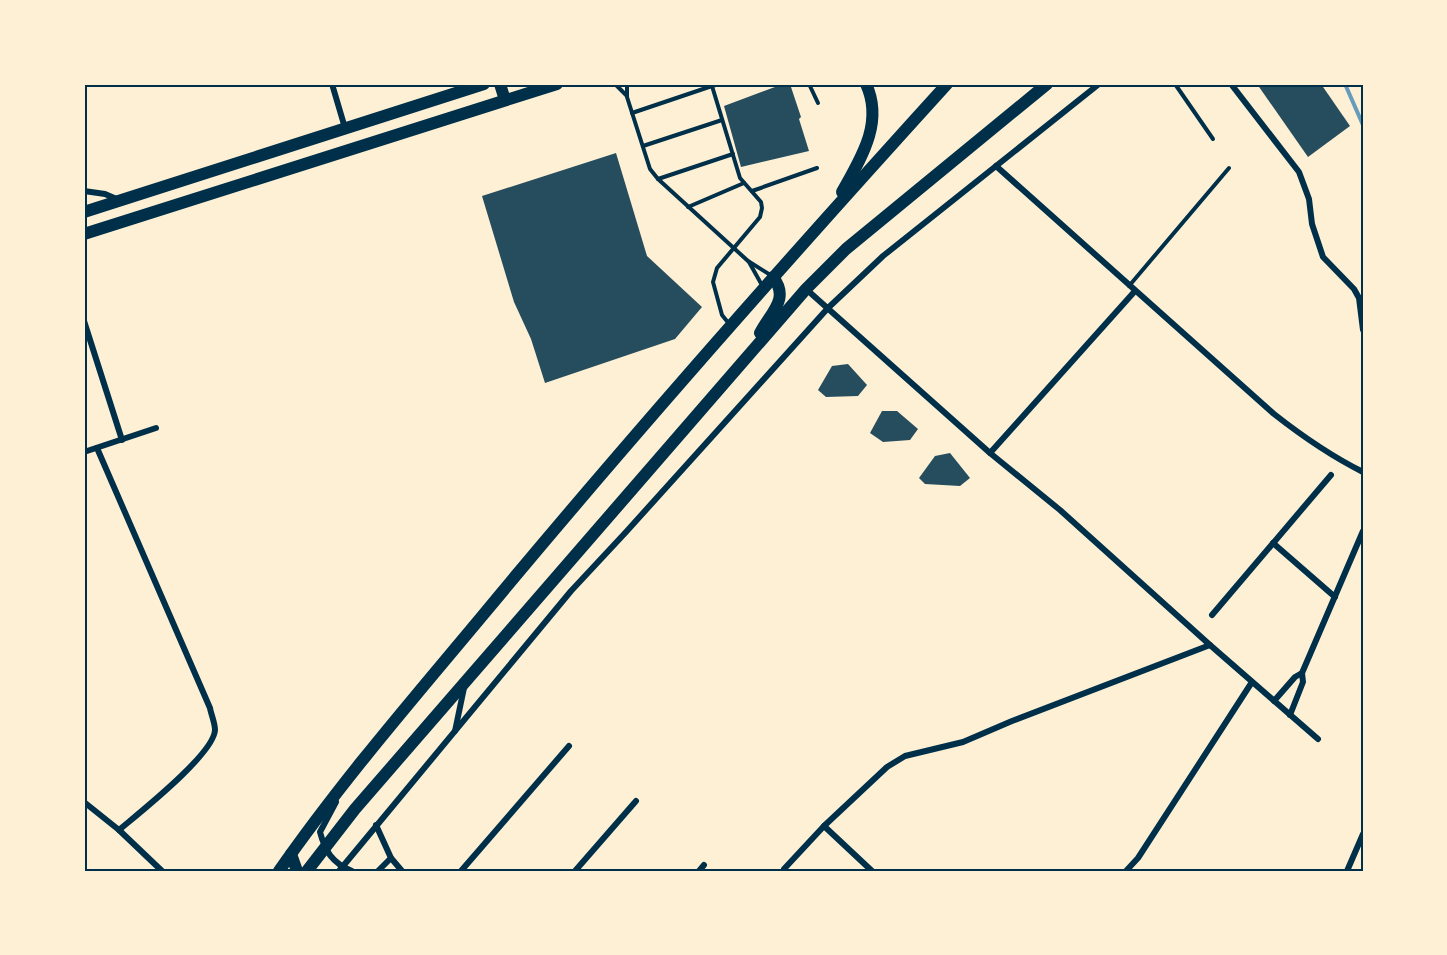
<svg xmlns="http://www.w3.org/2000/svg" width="1447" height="955" viewBox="0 0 1447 955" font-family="Raleway,sans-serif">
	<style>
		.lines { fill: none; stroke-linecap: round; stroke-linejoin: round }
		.stream { stroke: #669bbc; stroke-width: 4 }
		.building { fill: #264d5e }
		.service { stroke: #003049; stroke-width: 4 }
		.minor { stroke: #003049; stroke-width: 6 }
		.trunk { stroke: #003049; stroke-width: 12 }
		.neatline { fill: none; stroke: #003049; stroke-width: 2 }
	</style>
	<rect width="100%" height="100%" fill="#fdf0d5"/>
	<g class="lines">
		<polyline class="stream" points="1345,84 1363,125"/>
	</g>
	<g class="building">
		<polygon points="778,84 790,84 801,117 799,119 809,151 741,167 724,106 775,87"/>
		<polygon points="1257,84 1321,84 1350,126 1308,157"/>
		<polygon points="616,153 647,256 702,307 675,339 545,383 531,339 514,302 482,196"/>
		<polygon points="848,364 867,385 858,396 826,397 818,390 832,366"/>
		<polygon points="882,411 897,411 918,429 910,440 883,442 870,433"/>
		<polygon points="950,453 970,478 960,486 925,484 919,478 935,456"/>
	</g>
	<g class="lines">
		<g class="service">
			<polyline points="615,84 627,96"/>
			<polyline points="627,84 627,97 650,169 658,179 748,261 772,276"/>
			<polyline points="809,84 818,103"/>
			<polyline points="1175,84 1213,139"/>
			<polyline points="712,86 719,84"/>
			<polyline points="632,113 712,86 740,178 761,202 762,208 760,217 717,268 713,282 722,315 730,325"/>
			<polyline points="643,146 722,120"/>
			<polyline points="658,179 733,154"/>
			<polyline points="752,191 817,168"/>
			<polyline points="688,207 744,183"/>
			<polyline points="749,262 763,287"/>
			<polyline points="1129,286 1229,168"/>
		</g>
		<g class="minor">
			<polyline points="332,84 345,128"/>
			<polyline points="1231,84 1299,172 1309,199 1312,224 1323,257 1354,289 1359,298 1363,330"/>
			<path d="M996,166l278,248c28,22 57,42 89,58"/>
			<polyline points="84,191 105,194 119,200"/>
			<polyline points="806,289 990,453 1060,510 1210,645 1318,739"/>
			<polyline points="84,321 122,440"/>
			<path d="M97,448l113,260c1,6 5,15 5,22 -1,24 -76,83 -96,100"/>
			<polyline points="84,452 156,428"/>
			<polyline points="990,453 1135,291"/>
			<polyline points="1273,543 1335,597"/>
			<polyline points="1212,615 1331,475"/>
			<polyline points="1274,701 1295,677 1302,673"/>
			<polyline points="1290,715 1303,682 1302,673 1363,531"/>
			<polyline points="455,731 464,688"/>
			<polyline points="84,802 119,830 162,871"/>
			<path d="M336,802l-16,30c5,19 12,31 32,39"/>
			<polyline points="376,825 391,858 402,871"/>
			<polyline points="824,826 872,871"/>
			<polyline points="784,869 824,826 887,767 905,756 963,742 1012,721 1210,645"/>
			<polyline points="339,871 571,591 626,532 828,308 883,256 1099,84"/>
			<polyline points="378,871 391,858"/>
			<polyline points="461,871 569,746"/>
			<polyline points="575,871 636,801"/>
			<polyline points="699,871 704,865"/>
			<polyline points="1126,871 1138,858 1252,682"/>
			<polyline points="1347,871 1363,834"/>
		</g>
		<g class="trunk">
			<polyline points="500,84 505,100"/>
			<path d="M842,192c19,-34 42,-69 24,-108"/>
			<polyline points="84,212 484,84"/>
			<polyline points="84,234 557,84"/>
			<path d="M760,333c11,-21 30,-34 13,-56"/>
			<polyline points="291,854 297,871"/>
			<path d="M279,871c62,-89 134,-172 204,-256 150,-181 306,-357 464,-531"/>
			<polyline points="307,871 355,809 806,289 846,249 1047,84"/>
		</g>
	</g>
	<rect width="1447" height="955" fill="none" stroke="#fdf0d5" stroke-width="171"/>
	<rect x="86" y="86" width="1276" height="784" class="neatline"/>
</svg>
